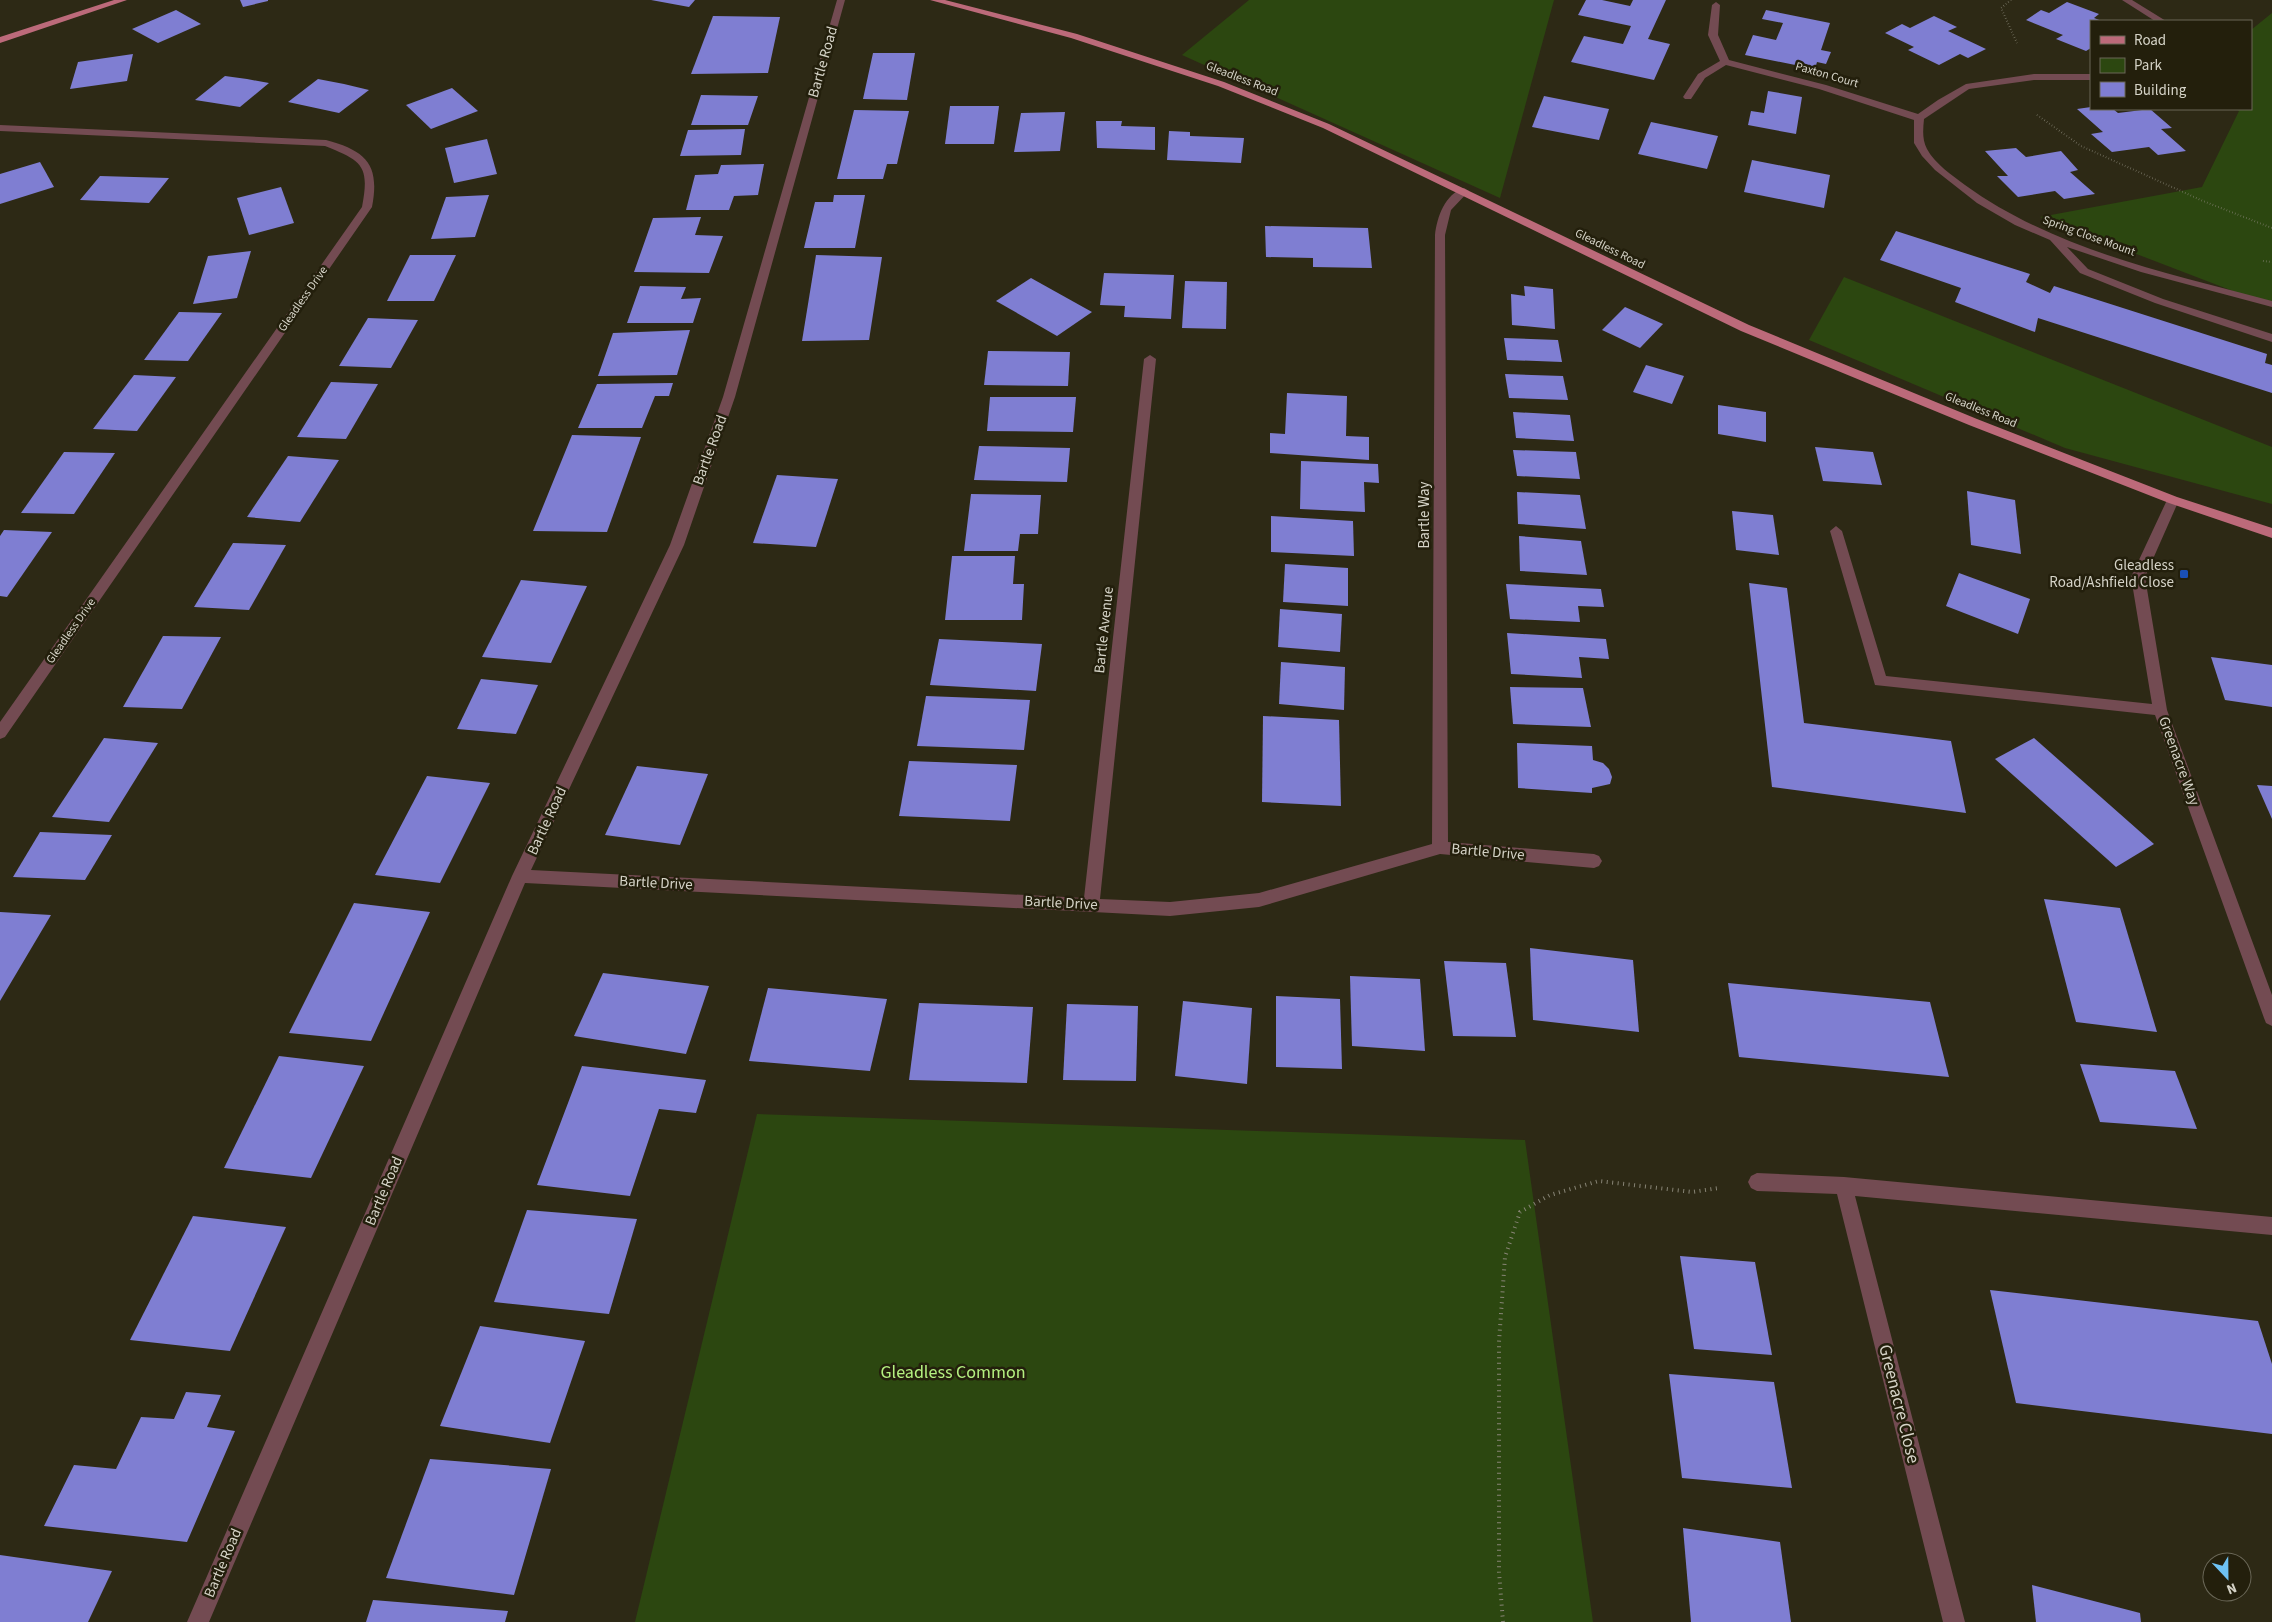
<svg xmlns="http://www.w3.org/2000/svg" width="2272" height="1622" viewBox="0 0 2272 1622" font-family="'Source Sans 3',sans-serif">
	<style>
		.green { fill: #2c4710 }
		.building { fill: #7f7ed2 }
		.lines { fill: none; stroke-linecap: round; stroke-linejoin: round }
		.path-far1 { stroke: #888576; stroke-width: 2; stroke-dasharray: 0.5 2.5; stroke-linecap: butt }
		.path { stroke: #888576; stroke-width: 4; stroke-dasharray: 1 4.5; stroke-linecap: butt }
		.minor { fill: #734b52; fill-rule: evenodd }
		.major { fill: #bc6a7a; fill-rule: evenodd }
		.transit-dot { fill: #1a4fb4; stroke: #231f0c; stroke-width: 2 }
		.labels { text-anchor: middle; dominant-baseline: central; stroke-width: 5; stroke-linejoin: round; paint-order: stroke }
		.far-street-label { font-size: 12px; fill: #d5d3c7; stroke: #231f0c }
		.street-label { font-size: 15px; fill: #d5d3c7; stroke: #231f0c }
		.poi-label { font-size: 15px; fill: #d5d3c7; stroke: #231f0c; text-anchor: end }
		.near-park-label { font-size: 18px; fill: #b4f080; stroke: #231f0c }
		.near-street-label { font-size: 18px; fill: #d5d3c7; stroke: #231f0c }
	</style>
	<rect width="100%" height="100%" fill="#2d2915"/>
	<g class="green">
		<polygon points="1249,0 1554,0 1500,198 1182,55"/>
		<polygon points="2272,13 2272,306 2040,217 2202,187 2239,111 2236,109 2251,109 2251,30"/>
		<polygon points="1844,277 2272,447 2272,504 2065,448 1809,340"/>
		<polygon points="757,1114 1525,1140 1593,1622 635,1622"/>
	</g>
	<g class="building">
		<polygon points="240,0 268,0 268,1 243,7"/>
		<polygon points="651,0 695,0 689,7"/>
		<polygon points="1586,0 1602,0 1630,6 1633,0 1666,0 1648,39 1670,44 1654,80 1571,62 1584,36 1623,44 1631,26 1578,15"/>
		<polygon points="2067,2 2099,14 2094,18 2102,21 2091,21 2091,48 2086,51 2056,39 2063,35 2026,20 2041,10 2049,13"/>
		<polygon points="176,10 201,24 158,43 132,29"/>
		<polygon points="1766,10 1830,23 1821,50 1831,52 1826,64 1817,62 1815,69 1745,55 1753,35 1776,40 1783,23 1762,19"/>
		<polygon points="713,16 780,17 768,73 691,74"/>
		<polygon points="1934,16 1957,27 1948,31 1986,49 1968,58 1960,54 1939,65 1908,50 1914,47 1885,33 1902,24 1910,28"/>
		<polygon points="873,53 915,53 907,100 863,99"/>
		<polygon points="133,54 127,81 70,89 78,62"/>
		<polygon points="225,76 247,79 269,83 240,107 195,100"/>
		<polygon points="318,79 344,84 369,90 339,113 288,102"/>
		<polygon points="452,88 478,111 431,129 406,105"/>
		<polygon points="1768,91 1802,97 1796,134 1748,125 1751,111 1764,113"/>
		<polygon points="701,95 758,96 748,125 691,125"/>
		<polygon points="1544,96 1609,109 1599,140 1532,127"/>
		<polygon points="950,106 999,106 994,144 945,144"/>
		<polygon points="2091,107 2113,109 2118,113 2150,109 2172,128 2161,129 2186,151 2158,155 2149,147 2112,152 2091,134 2103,132 2077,109"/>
		<polygon points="854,110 909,111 897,164 887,164 883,179 837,179"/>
		<polygon points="1065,112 1060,151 1014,152 1021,113"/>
		<polygon points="1096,121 1122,121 1121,126 1155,127 1155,150 1097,148"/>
		<polygon points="1651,122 1718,136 1707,169 1638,154"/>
		<polygon points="745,129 741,155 680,156 688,130"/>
		<polygon points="1169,131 1190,132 1190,136 1244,138 1241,163 1167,160"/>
		<polygon points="487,139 497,174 454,183 445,148"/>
		<polygon points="2016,148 2026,157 2061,151 2078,170 2070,172 2095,194 2064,199 2055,191 2018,197 1997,176 2008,176 1985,151"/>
		<polygon points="1752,160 1830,175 1824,208 1744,192"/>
		<polygon points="40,162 54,187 0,204 0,174"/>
		<polygon points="764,164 758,195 734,196 729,210 686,210 695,175 718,174 721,165"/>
		<polygon points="100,176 134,177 169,178 149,203 80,200"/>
		<polygon points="281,187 294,223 249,235 237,198"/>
		<polygon points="489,195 475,237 431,239 446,197"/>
		<polygon points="834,195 865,195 855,248 804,248 815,202 833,202"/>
		<polygon points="701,217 695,235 723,236 709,273 634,272 653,218"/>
		<polygon points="1265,226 1368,228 1372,268 1313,267 1313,258 1266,257"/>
		<polygon points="1896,231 2030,274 2026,282 2050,293 2054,286 2267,354 2265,363 2272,365 2272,393 2038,318 2035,332 1955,302 1961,288 1880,260"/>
		<polygon points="251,251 237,298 193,304 208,256"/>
		<polygon points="410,255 456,255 434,301 387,301"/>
		<polygon points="816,255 882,257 869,340 802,341"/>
		<polygon points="1104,273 1174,275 1171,319 1124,317 1125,306 1100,305"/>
		<polygon points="1031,278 1092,312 1057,336 996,301"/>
		<polygon points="1185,281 1227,282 1226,329 1182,328"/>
		<polygon points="640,286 686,287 681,299 701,298 693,323 627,323"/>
		<polygon points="1524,286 1553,289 1555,329 1512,325 1511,294 1525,296"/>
		<polygon points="1625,307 1663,324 1640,348 1602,330"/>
		<polygon points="179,312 222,313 188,361 144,360"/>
		<polygon points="368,318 418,320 391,368 339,366"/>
		<polygon points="690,330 677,375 598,376 613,333"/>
		<polygon points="1504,338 1558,340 1562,362 1507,360"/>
		<polygon points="988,351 1070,352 1068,386 984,385"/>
		<polygon points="1646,365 1684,376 1672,404 1633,392"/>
		<polygon points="1505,374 1563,376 1568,400 1509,398"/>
		<polygon points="134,375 176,377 137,431 93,429"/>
		<polygon points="331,382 378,384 346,439 297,437"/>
		<polygon points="673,383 669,396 655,396 642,428 578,428 597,384"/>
		<polygon points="1287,393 1347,396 1346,436 1369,437 1369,460 1270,453 1270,433 1285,434"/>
		<polygon points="990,397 1076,397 1073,432 987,431"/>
		<polygon points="1718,405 1766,412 1766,442 1718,434"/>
		<polygon points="1513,412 1570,415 1574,441 1516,438"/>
		<polygon points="572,435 641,437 607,532 533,531"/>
		<polygon points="979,446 1070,448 1067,482 974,480"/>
		<polygon points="1815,447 1873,452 1882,485 1823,481"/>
		<polygon points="1513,450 1576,452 1580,479 1517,476"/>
		<polygon points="64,452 115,453 74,514 21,513"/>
		<polygon points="288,456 339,460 300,522 247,517"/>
		<polygon points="1301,461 1378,464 1379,483 1364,482 1365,512 1300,509"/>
		<polygon points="777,475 838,479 816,547 753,543"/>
		<polygon points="1967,491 2015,500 2021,554 1971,545"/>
		<polygon points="1517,492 1580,495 1586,529 1518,524"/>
		<polygon points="971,494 1041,495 1038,534 1020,534 1018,551 964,551"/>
		<polygon points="1732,511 1773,515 1779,555 1736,550"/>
		<polygon points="1271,516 1353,521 1354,556 1271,552"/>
		<polygon points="4,530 52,532 7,597 0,596 0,536"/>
		<polygon points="1519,536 1581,541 1587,575 1520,571"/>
		<polygon points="233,543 286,545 249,610 194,607"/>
		<polygon points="952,556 1015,556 1013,584 1024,584 1022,620 945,620"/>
		<polygon points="1285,564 1348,568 1348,606 1283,602"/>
		<polygon points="1959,573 2030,599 2018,634 1946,606"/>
		<polygon points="521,580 587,586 551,663 482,657"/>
		<polygon points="1749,583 1787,588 1804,723 1951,741 1966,813 1772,787"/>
		<polygon points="1506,584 1601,589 1604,607 1578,606 1580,622 1510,619"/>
		<polygon points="1280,609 1342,614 1340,652 1278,647"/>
		<polygon points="1507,633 1606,639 1609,659 1579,657 1582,678 1511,674"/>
		<polygon points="163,636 221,637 182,709 123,707"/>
		<polygon points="939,639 1042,644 1036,691 930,685"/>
		<polygon points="2211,657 2272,665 2272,707 2225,700"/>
		<polygon points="1281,662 1345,667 1344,710 1279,704"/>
		<polygon points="481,679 538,685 516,734 457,729"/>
		<polygon points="1510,687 1583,688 1591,727 1513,724"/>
		<polygon points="926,696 1030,700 1024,750 917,746"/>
		<polygon points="1263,716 1339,720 1341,806 1262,802"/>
		<polygon points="104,738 158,743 109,822 52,817"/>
		<polygon points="2034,738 2154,844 2116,867 1995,759"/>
		<polygon points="1517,743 1592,746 1593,760 1603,763 1609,769 1612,777 1610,784 1592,788 1592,793 1518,788"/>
		<polygon points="909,761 1017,765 1010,821 899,816"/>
		<polygon points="637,766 708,774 680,845 605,835"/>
		<polygon points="427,776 490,783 440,883 375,875"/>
		<polygon points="2257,785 2272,786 2272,819"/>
		<polygon points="40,832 112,835 85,880 13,877"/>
		<polygon points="2044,899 2120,908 2157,1032 2076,1022"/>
		<polygon points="354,903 430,912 371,1041 289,1033"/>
		<polygon points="0,912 51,915 0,1001"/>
		<polygon points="1530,948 1633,960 1639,1032 1533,1020"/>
		<polygon points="1444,961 1506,963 1516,1037 1453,1036"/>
		<polygon points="603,973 709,986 686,1054 574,1036"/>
		<polygon points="1350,976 1420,979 1425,1051 1352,1046"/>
		<polygon points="1728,983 1930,1002 1949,1077 1739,1057"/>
		<polygon points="768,988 887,999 870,1071 749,1061"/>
		<polygon points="1276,996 1340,999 1342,1069 1276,1067"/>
		<polygon points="1183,1001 1252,1008 1247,1084 1175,1076"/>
		<polygon points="919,1003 1033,1007 1027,1083 909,1080"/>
		<polygon points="1067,1004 1138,1006 1136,1081 1063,1080"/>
		<polygon points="279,1056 364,1066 311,1178 224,1168"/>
		<polygon points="2080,1064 2175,1071 2197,1129 2100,1122"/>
		<polygon points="582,1066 706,1080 696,1113 659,1109 630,1196 537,1185"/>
		<polygon points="527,1210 637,1219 609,1314 494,1302"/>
		<polygon points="193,1216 286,1227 230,1351 130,1340"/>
		<polygon points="1680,1256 1755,1262 1772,1355 1694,1349"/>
		<polygon points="1990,1290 2258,1321 2272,1364 2272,1434 2016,1403"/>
		<polygon points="480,1326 585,1341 550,1443 440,1426"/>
		<polygon points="1669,1374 1774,1382 1792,1488 1682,1478"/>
		<polygon points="186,1392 221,1395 207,1427 235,1431 187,1542 44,1526 74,1465 116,1469 141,1417 174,1419"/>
		<polygon points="430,1459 551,1469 514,1595 386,1578"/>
		<polygon points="1683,1528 1780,1542 1791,1622 1691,1622"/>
		<polygon points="0,1555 112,1571 88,1622 0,1622"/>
		<polygon points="2032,1585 2140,1613 2141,1622 2036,1622"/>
		<polygon points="373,1600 508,1611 505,1622 366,1622"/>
	</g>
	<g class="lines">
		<g class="path-far1">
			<polyline points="2011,0 2001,8 2017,43"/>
			<polyline points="2037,115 2081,146 2203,201 2272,228"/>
			<polyline points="2263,261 2272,262"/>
		</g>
		<polyline class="path" points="1503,1622 1499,1572 1499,1342 1505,1257 1520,1212 1550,1195 1599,1181 1692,1192 1719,1188"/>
		<g class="minor">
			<path d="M837,0h8l-110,397 -51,148 -153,325 553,28 60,-539 6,-4 6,4 -56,540 70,3 89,-9 173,-49 3,-609c2,-18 10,-41 29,-47l5,3 -18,19 -6,25 3,607 146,12 5,2 3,5 -3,5 -5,2 -154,-14 -181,53 -89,9 -645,-33 -316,739h-22l325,-746 158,-331 53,-148z"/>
			<polygon points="2122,0 2132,0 2166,21 2155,21"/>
			<path d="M1716,2l4,3 -2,30 11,25 97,25 92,29 20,-14 28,-16 68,-10h57v6h-57l-65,9 -45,30c-1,11 -2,20 3,30 8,15 25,26 38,36 90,65 202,88 307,116v6l-131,-35 -74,-25 21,22 75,30 109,35v8l-117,-39 -75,-30 -30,-33 -35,-15 -38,-22 -42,-33 -13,-14 -8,-13v-23l-95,-31 -93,-24 -21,13 -14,21h-6l-2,-2 15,-23 22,-13 -12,-26 4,-30z"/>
			<path d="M0,125l326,15c41,11 54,25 46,67l-367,530 -5,2v-17l362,-515c8,-42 0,-46 -37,-61l-325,-15z"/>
			<polygon points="2173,496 2179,500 2145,577 2167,710 2272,995 2272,1026 2266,1023 2264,1018 2155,715 1875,685 1830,531 1836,526 1842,531 1886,676 2152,704 2131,577 2167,500"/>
			<polygon points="1757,1173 1844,1177 2272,1217 2272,1235 1855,1196 1965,1622 1943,1622 1837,1194 1757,1191 1751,1188 1748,1182 1751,1176"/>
		</g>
		<g class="major">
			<polygon points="114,0 127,0 0,43 0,37"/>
			<polygon points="930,0 945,0 1077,34 1224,82 1329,124 1749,325 1977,419 2177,497 2272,528 2272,538 2169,503 1969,425 1741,331 1323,128 1218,86 1071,38"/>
		</g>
	</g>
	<rect class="transit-dot" x="2179" y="569" width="10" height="10" rx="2.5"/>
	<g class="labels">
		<g class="far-street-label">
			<text transform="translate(1827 75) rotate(16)">Paxton Court</text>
			<text transform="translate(1242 79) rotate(21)">Gleadless Road</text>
			<text transform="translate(2089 236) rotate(20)">Spring Close Mount</text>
			<text transform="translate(1610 249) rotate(26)">Gleadless Road</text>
			<text transform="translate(303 299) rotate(-55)">Gleadless Drive</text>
			<text transform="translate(1981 410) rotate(22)">Gleadless Road</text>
			<text transform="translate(71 631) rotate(-55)">Gleadless Drive</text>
		</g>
		<g class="street-label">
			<text transform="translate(823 62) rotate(-74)">Bartle Road</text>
			<text transform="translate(710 450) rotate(-70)">Bartle Road</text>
			<text transform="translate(1424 515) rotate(-90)">Bartle Way</text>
			<text transform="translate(1104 630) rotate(-84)">Bartle Avenue</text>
			<text transform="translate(2179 761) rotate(70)">Greenacre Way</text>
			<text transform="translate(547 821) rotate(-65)">Bartle Road</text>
			<text transform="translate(1488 852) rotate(5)">Bartle Drive</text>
			<text transform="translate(656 883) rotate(3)">Bartle Drive</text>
			<text transform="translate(1061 903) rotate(3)">Bartle Drive</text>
			<text transform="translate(384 1191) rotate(-67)">Bartle Road</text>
			<text transform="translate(223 1563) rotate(-67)">Bartle Road</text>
		</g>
		<g class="poi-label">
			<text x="2174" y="565">Gleadless<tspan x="2174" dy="17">Road/Ashfield Close</tspan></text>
		</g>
		<g class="near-park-label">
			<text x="953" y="1372">Gleadless Common</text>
		</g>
		<g class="near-street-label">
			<text transform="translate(1899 1404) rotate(76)">Greenacre Close</text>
		</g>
	</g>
	<rect x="2090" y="20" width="162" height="90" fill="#231f0c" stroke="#6a6757"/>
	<rect x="2100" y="36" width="25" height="8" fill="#bc6a7a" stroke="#6a6757"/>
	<text x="2134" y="45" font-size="15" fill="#d5d3c7">Road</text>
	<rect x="2100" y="58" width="25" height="15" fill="#2c4710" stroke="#6a6757"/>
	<text x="2134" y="70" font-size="15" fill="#d5d3c7">Park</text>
	<rect x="2100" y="82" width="25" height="15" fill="#7f7ed2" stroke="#6a6757"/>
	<text x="2134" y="95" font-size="15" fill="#d5d3c7">Building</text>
	<g transform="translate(2227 1577) rotate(158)"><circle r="24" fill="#231f0c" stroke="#6a6757"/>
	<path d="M0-4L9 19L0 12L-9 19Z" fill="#6ec2f3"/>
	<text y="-8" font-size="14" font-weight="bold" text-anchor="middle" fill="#d5d3c7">N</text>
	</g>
</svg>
